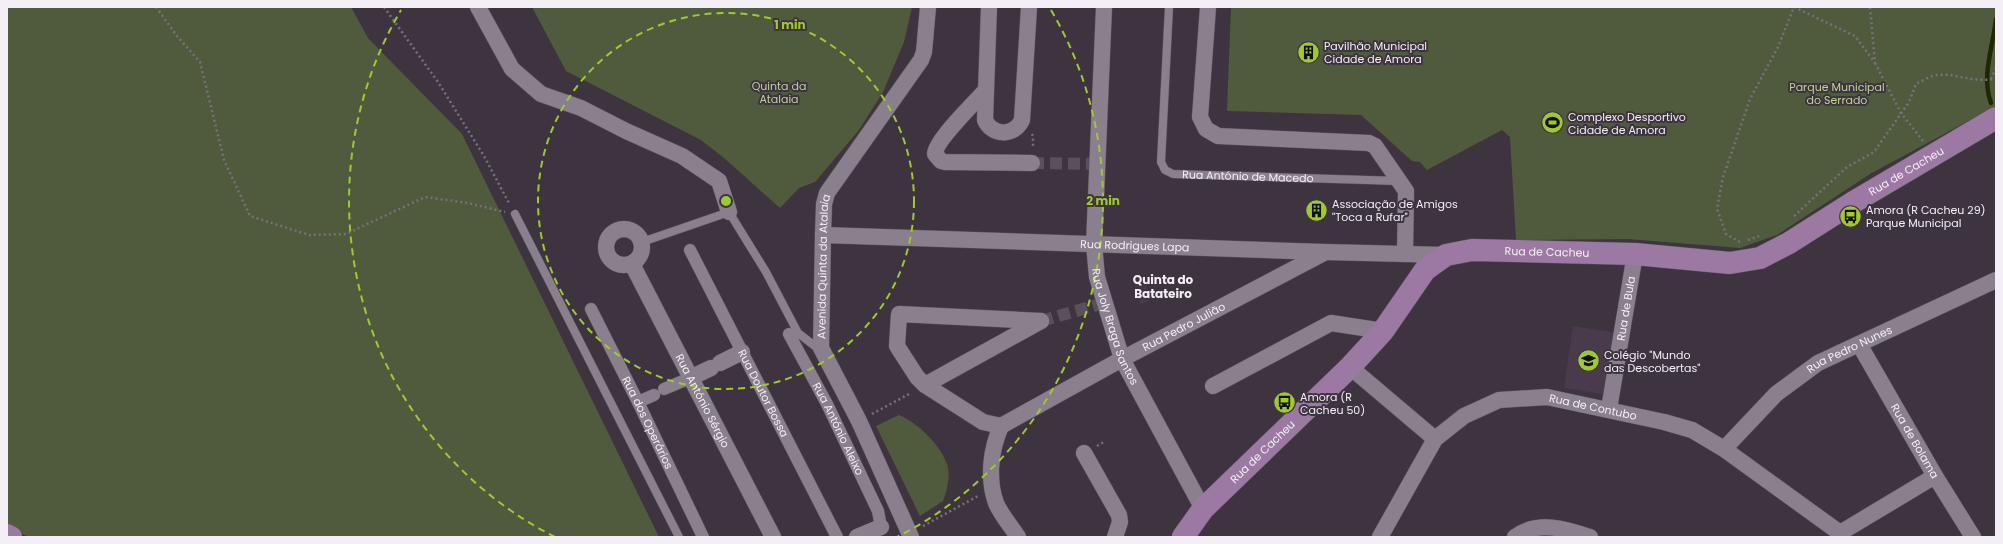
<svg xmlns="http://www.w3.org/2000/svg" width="2003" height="544" viewBox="0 0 2003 544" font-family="Poppins,sans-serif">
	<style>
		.built { fill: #493b4c }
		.green { fill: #505b3e }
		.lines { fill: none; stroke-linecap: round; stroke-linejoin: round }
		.stream { stroke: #1e2804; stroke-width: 4.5 }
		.pedestrian-tunnel { stroke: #59505b; stroke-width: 12; stroke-dasharray: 12 6; stroke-linecap: butt }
		.service-casing { stroke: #5a525c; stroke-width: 9 }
		.pedestrian-casing { stroke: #5a525c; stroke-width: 13 }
		.minor-casing { stroke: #5a525c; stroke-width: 17 }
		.secondary-casing { stroke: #5a525c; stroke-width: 23 }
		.path { stroke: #78707a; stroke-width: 2.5; stroke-dasharray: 2 3; stroke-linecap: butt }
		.service { stroke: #8a7f8d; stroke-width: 8 }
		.pedestrian { stroke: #8a7f8d; stroke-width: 12 }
		.minor { stroke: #8a7f8d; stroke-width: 16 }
		.secondary { stroke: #9b79a3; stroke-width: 22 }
		.ring { fill: none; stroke: #9fca2d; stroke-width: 2; stroke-dasharray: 7 5 }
		.labels { text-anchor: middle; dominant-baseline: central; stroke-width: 4; stroke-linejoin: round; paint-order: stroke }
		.poi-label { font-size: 11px; fill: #f4eef6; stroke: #3e3440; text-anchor: start }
		.park-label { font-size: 11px; fill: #bdd494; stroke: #3e3440 }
		.street-label { font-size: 11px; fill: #f4eef6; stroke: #3e3440 }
		.neighbourhood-label { font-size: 12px; font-weight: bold; fill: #f4eef6; stroke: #3e3440 }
		.centre { fill: #9fca2d; stroke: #3e3440; stroke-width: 2 }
		.ring-label { font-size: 12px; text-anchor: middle; font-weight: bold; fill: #9fca2d; stroke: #3e3440; stroke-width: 4; stroke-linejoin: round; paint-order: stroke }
	</style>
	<rect width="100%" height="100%" fill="#3e3440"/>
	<g class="built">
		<polygon points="1144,279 1150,301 1140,304 1134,282"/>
		<polygon points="1573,326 1617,333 1604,392 1602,394 1564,388"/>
	</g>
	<g class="green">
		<polygon points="7,7 351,7 368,38 462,134 659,537 29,537 7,527"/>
		<polygon points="532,7 912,7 904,42 883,92 859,130 815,182 799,188 780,208 724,158 701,140 566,71"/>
		<polygon points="1231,7 1996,7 1996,106 1870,174 1777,235 1740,248 1628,239 1516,240 1510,137 1502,130 1427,170 1420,162 1412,161 1361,115 1227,111"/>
		<path d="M899,415c19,8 44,32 49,53 2,11 -1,22 -5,33l-23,15 -44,-90z"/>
	</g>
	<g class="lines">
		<path class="stream" d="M1991,103c-10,-27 2,-55 5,-84"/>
		<g class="pedestrian-tunnel">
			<polyline points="1032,163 1098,164"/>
			<polyline points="1041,321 1104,303"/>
		</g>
		<defs>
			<g id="service">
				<path id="s1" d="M1169,7l-8,155 4,8 8,4 226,7"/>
				<polyline points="515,214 679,537"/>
				<polyline points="642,242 729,212 766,272 798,333 820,350"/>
			</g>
			<g id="pedestrian">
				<path id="s2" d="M690,250l147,287"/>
				<path id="s3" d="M591,309l47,93 65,135"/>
				<path id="s4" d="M789,334l38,70 51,107 3,16"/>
				<polyline points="664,389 690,378"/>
				<polyline points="638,402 654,395"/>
			</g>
			<g id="minor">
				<polyline points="478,7 512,69 541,94 581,108 626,131 682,156 719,181 729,212"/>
				<path d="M989,7l-4,113c7,16 29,17 37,0l7,-113"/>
				<path id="s5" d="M1104,7l-10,237 3,33 25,82 81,150"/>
				<polyline points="1208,7 1200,117 1206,129 1218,136 1369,143 1375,146 1406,191 1405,254"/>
				<path d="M986,90c-11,12 -51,51 -51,64l6,7 4,1 87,1"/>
				<circle cx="624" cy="247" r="18"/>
				<path id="s6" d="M823,235l502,17 121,3"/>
				<path id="s7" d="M632,264l141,273"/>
				<path id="s8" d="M1859,344l76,132 38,61"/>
				<polyline points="720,363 742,352"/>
				<polyline points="1350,367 1435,439"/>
				<polyline points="690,378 711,368"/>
				<polyline points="925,385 1041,321"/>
				<polyline points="1213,386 1331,323 1383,331"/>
				<path id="s9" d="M1609,409l26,-155"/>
				<path id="s10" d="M1001,426l121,-67 202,-106"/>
				<polyline points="1001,426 983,422 925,385 917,377 897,346 899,314 1041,321"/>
				<path d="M1001,426c-10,23 -14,52 -5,77 5,12 15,23 22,34"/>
				<path id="s11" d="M1724,449l52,-55 42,-31 178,-83"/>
				<polyline points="1084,453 1119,515 1120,522 1115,537"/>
				<polyline points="857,537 881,527"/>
				<path id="s12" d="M911,537l-52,-116 -38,-73 2,-113 1,-31 3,-11 94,-133 3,-8 4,-45"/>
				<path id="s13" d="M1380,537l55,-98 29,-23 35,-16 48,-3 117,25 28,8 32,19 116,84"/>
				<path d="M1515,537c23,-17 51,-8 75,0"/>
				<polyline points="1838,537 1840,533 1935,476"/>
			</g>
			<g id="secondary">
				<polyline points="7,535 11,537"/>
				<path id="s14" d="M1183,537l20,-28 147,-142 33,-36 42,-61 21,-15 26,-5 163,4 95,9 30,-5 29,-15 63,-40 144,-85"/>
			</g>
		</defs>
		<use href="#service" class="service-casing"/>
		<use href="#pedestrian" class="pedestrian-casing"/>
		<use href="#minor" class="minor-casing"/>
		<use href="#secondary" class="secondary-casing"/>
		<g class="path">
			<polyline points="156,7 177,36 200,62 224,160 250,216 309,235 346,234 425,197 468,203 505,212"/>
			<polyline points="384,7 438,82 484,156 510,205"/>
			<polyline points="1875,63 1901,113 1923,141"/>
			<polyline points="1991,79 1996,68"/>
			<polyline points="1032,134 1033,136 1033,148"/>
			<path d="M1794,216l53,-49 27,-15 35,-50 7,-18c6,-3 14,-8 21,-9 20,-2 39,9 59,3"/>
			<polyline points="1748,240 1759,236"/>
			<polyline points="1740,242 1726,234 1717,209 1723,177 1750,99 1778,47 1794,7 1855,36 1875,63 1870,7"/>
			<polyline points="872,414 911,393"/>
			<polyline points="1097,446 1104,442"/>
			<polyline points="923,526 978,496"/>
		</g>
		<use href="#service" class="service"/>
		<use href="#pedestrian" class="pedestrian"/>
		<use href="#minor" class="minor"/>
		<use href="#secondary" class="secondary"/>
	</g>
	<g class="ring">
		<circle cx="726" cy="201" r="188"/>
		<path d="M555 537A377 377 0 0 1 401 10M1051 10A377 377 0 0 1 897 537"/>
	</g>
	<defs>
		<symbol id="building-disc" viewBox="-11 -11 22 22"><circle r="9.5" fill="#9fca2d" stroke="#3e3440"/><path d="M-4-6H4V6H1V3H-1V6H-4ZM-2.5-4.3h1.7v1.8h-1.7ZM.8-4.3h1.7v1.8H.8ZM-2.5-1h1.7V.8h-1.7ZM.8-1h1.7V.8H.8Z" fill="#111"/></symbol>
		<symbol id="stadium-disc" viewBox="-11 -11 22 22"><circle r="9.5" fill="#9fca2d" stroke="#3e3440"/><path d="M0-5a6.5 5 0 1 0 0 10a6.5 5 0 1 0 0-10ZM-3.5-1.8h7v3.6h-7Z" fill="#111"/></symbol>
		<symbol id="bus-disc" viewBox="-11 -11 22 22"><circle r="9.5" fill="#9fca2d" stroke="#3e3440"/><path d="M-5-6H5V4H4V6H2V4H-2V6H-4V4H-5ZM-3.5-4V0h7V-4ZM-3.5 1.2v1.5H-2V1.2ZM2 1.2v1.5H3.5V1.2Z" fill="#111"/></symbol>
		<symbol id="school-disc" viewBox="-11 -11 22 22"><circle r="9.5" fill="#9fca2d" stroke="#3e3440"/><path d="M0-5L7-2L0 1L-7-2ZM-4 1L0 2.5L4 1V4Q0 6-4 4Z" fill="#111"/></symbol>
	</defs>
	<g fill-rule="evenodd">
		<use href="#building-disc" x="1296" y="40" width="25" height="25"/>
		<use href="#stadium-disc" x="1540" y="110" width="25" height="25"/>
		<use href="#building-disc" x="1304" y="198" width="25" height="25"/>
		<use href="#bus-disc" x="1838" y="204" width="25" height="25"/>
		<use href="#school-disc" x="1576" y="348" width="25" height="25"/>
		<use href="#bus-disc" x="1272" y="390" width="25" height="25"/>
	</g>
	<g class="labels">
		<g class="poi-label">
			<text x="1324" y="46">Pavilhão Municipal<tspan x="1324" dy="13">Cidade de Amora</tspan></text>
			<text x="1568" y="117">Complexo Desportivo<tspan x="1568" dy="13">Cidade de Amora</tspan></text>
			<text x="1332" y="204">Associação de Amigos<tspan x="1332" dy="13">"Toca a Rufar"</tspan></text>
			<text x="1866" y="210">Amora (R Cacheu 29)<tspan x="1866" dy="13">Parque Municipal</tspan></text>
			<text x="1604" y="355">Colégio "Mundo<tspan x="1604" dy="13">das Descobertas"</tspan></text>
			<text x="1300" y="397">Amora (R<tspan x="1300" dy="13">Cacheu 50)</tspan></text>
		</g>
		<g class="park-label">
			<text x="779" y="86">Quinta da<tspan x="779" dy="13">Atalaia</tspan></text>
			<text x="1837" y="87">Parque Municipal<tspan x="1837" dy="13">do Serrado</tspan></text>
		</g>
		<g class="street-label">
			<text stroke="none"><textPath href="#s14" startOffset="873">Rua de Cacheu</textPath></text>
			<text stroke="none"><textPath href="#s1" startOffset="248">Rua António de Macedo</textPath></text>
			<text stroke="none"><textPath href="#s6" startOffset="312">Rua Rodrigues Lapa</textPath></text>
			<text stroke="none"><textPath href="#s14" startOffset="489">Rua de Cacheu</textPath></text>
			<text stroke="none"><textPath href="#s12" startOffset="291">Avenida Quinta da Atalaia</textPath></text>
			<text stroke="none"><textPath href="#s9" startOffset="102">Rua de Bula</textPath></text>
			<text stroke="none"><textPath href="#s5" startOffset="323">Rua Joly Braga Santos</textPath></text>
			<text stroke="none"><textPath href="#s10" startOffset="208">Rua Pedro Julião</textPath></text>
			<text stroke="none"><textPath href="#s11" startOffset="162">Rua Pedro Nunes</textPath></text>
			<text stroke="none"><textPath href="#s2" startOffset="161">Rua Doutor Bossa</textPath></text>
			<text stroke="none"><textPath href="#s7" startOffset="154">Rua António Sérgio</textPath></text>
			<text stroke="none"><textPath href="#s13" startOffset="283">Rua de Contubo</textPath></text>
			<text stroke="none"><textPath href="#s3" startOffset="127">Rua dos Operários</textPath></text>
			<text stroke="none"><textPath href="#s4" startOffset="107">Rua António Aleixo</textPath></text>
			<text stroke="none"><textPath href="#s8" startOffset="112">Rua de Bolama</textPath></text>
			<text stroke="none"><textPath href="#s14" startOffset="117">Rua de Cacheu</textPath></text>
		</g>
		<g class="neighbourhood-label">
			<text x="1163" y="279">Quinta do<tspan x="1163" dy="14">Batateiro</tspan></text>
		</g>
	</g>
	<circle cx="726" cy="201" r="6" class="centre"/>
	<g class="ring-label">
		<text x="790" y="29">1 min</text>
		<text x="1103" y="205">2 min</text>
	</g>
	<rect width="2003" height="544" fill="none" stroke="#f4eef6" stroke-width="16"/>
</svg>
